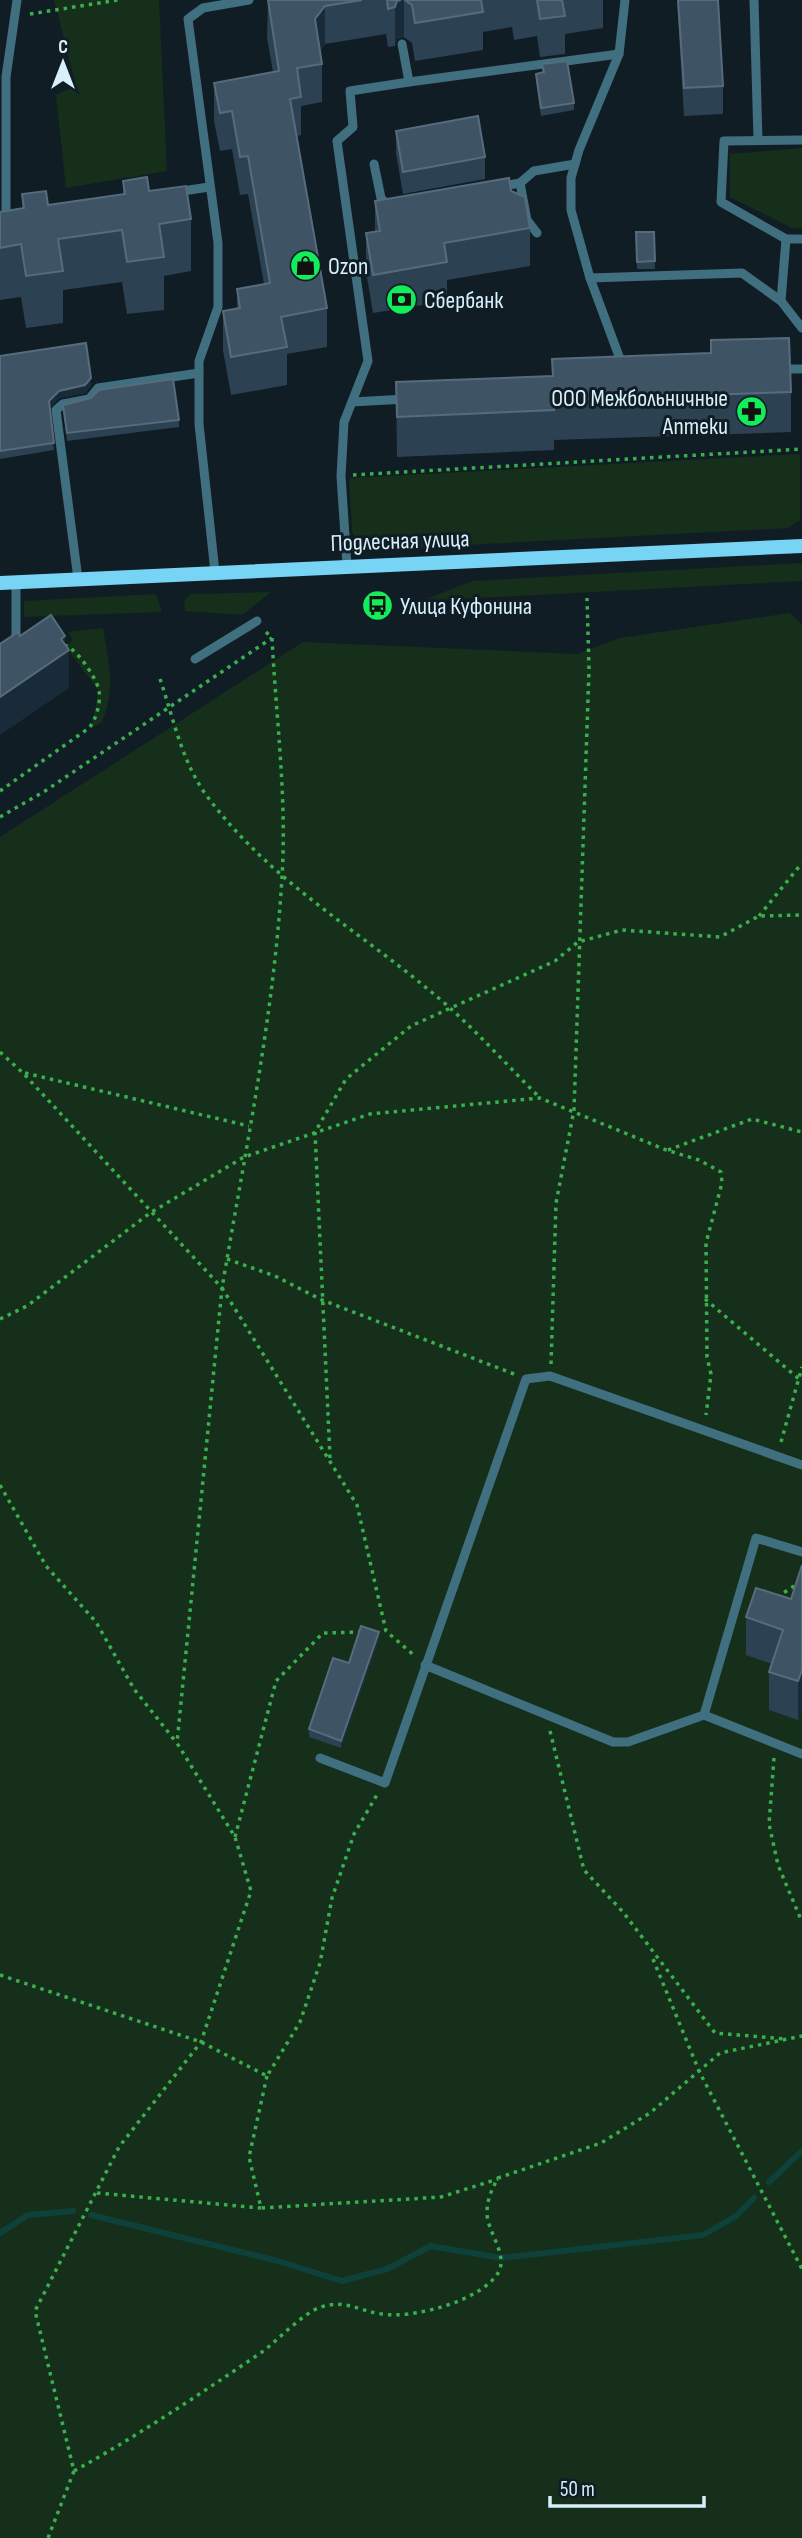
<svg xmlns="http://www.w3.org/2000/svg" width="802" height="2538" viewBox="0 0 802 2538" font-family="'Sofia Sans Condensed',sans-serif">
	<style>
		.green { fill: #152f1a }
		.lines { fill: none; stroke-linecap: round; stroke-linejoin: round }
		.stream { stroke: #0e413a; stroke-width: 6 }
		.path { stroke: #39af4d; stroke-width: 3.5; stroke-dasharray: 3.5 5; stroke-linecap: butt }
		.service { stroke: #406f80; stroke-width: 9 }
		.secondary { stroke: #77d4f4; stroke-width: 14 }
		.wall { fill: #2c4152 }
		.shaded-wall { fill: #192b38 }
		.building { fill: #3e5464; stroke: #566c7c; stroke-width: 2 }
		.labels { text-anchor: middle; dominant-baseline: central; stroke-width: 6; stroke-linejoin: round; paint-order: stroke }
		.poi-label { font-size: 24px; fill: #d8f0fc; stroke: #111d25; text-anchor: start }
		.street-label { font-size: 24px; fill: #d8f0fc; stroke: #111d25 }
	</style>
	<rect width="100%" height="100%" fill="#111d25"/>
	<g class="green">
		<polygon points="54,0 159,0 167,171 66,188 56,95 76,86"/>
		<polygon points="802,148 802,229 792,228 730,197 730,154"/>
		<polygon points="800,454 800,520 788,528 373,550 357,545 352,531 349,478"/>
		<polygon points="802,563 802,581 421,601 472,581"/>
		<polygon points="271,592 242,615 185,611 184,601 191,594"/>
		<polygon points="156,594 162,612 24,617 24,601"/>
		<polygon points="790,613 802,625 802,2538 0,2538 0,837 303,642 577,654 620,638"/>
		<path d="M103,628c6,36 13,59 -1,94l-11,6 8,-37 -34,-45 8,-6 -5,-8z"/>
	</g>
	<g class="lines">
		<g class="stream">
			<polyline points="769,2182 802,2151"/>
			<polyline points="91,2215 278,2261 342,2281 387,2269 431,2246 501,2258 703,2235 736,2216 754,2198"/>
			<polyline points="0,2233 28,2215 73,2211"/>
		</g>
		<g class="path">
			<polyline points="30,14 118,0"/>
			<polyline points="353,475 802,449"/>
			<path d="M266,632l6,6c4,79 15,160 10,239 -8,138 -37,275 -60,411l135,217 29,126 30,26"/>
			<path d="M160,679c13,38 21,79 44,113 67,93 163,142 246,216 31,28 60,60 90,90"/>
			<path d="M0,791l89,-63c7,-8 12,-26 10,-37 -2,-13 -25,-47 -37,-46"/>
			<polyline points="0,817 45,791 272,638"/>
			<polyline points="759,916 802,863"/>
			<polyline points="0,1052 23,1073 222,1288 177,1743 235,1837 251,1891 201,2042 119,2147 35,2311 74,2471 48,2538"/>
			<polyline points="25,1073 249,1126"/>
			<polyline points="668,1150 752,1119 802,1132"/>
			<polyline points="227,1259 275,1276 322,1300 514,1374"/>
			<polyline points="705,1299 799,1379"/>
			<polyline points="0,1319 27,1306 150,1213 244,1157 370,1114 540,1098 666,1150 699,1160 721,1172 722,1183 706,1243 707,1357 711,1374 706,1415"/>
			<polyline points="551,1364 556,1203 574,1110 589,669 587,598"/>
			<polyline points="781,1442 802,1367"/>
			<polyline points="330,1458 315,1132 346,1079 411,1026 555,961 578,942 622,930 720,937 759,916 802,915"/>
			<polyline points="0,1485 46,1566 96,1622 134,1689 176,1742"/>
			<polyline points="777,1597 802,1581"/>
			<polyline points="550,1731 584,1870 623,1912 715,2033 785,2039"/>
			<polyline points="774,1758 769,1824 778,1865 802,1922"/>
			<polyline points="235,1837 276,1681 323,1633 362,1632"/>
			<polyline points="653,1959 699,2071 802,2269"/>
			<polyline points="0,1975 201,2042 267,2076 300,2022 320,1963 332,1898 354,1834 378,1793"/>
			<polyline points="267,2076 249,2157 261,2208 441,2197 498,2179"/>
			<polyline points="97,2193 261,2208"/>
			<path d="M74,2471c65,-36 126,-77 188,-119 16,-12 41,-39 59,-45 24,-8 38,4 61,7 30,5 99,-13 116,-41 11,-18 -11,-41 -11,-60 0,-14 5,-24 11,-35l103,-35 49,-30 70,-60 82,-17"/>
		</g>
		<g class="service">
			<polyline points="625,0 619,54 579,150 571,178 571,210 590,278 742,273 781,301 802,328"/>
			<polyline points="754,0 758,140"/>
			<polyline points="409,82 619,54"/>
			<polyline points="374,164 381,198 388,206"/>
			<polyline points="520,183 527,220 537,233"/>
			<polyline points="498,187 520,183 534,171 575,164"/>
			<polyline points="176,192 209,187"/>
			<polyline points="10,218 6,218 6,77 17,0"/>
			<polyline points="786,239 802,239"/>
			<polyline points="590,278 623,367"/>
			<polyline points="781,301 786,239 721,202 724,141 802,140"/>
			<polyline points="781,369 802,369"/>
			<polyline points="352,402 406,399"/>
			<polyline points="347,566 341,476 344,422 368,361 337,141 353,127 350,91 409,82 402,44"/>
			<polyline points="215,572 199,424 199,361 218,307 218,243 188,19 203,8 249,0"/>
			<polyline points="78,579 56,410 63,404 89,399 98,388 199,373"/>
			<polyline points="0,659 15,649 16,643 16,582"/>
			<polyline points="195,659 257,621"/>
			<polyline points="425,1665 613,1742 628,1742 704,1715 802,1754"/>
			<polyline points="704,1715 756,1538 802,1552"/>
			<polyline points="320,1758 385,1783 526,1379 550,1376 802,1465"/>
		</g>
		<polyline class="secondary" points="0,583 802,546"/>
	</g>
	<g class="wall">
		<polygon points="268,0 603,0 603,28 565,34 565,54 540,57 537,36 514,40 512,27 483,32 483,50 415,61 412,43 404,37 397,39 395,46 388,47 386,34 325,44 320,51 322,64 322,102 301,106 301,135 297,136 327,308 327,347 287,354 287,385 231,395 223,350 223,311 237,309 237,289 264,284 248,194 240,195 232,149 220,151 214,121 214,83 273,72 267,38"/>
		<polygon points="677,0 718,0 723,86 723,114 684,116"/>
		<polygon points="542,64 574,103 574,110 541,116 536,81 536,74 542,73"/>
		<polygon points="396,131 485,157 485,179 403,194 396,153"/>
		<polygon points="123,181 149,191 191,219 191,271 164,276 164,310 127,314 122,282 63,290 63,323 26,328 21,297 0,300 0,212 22,208 22,194 48,205 123,194"/>
		<polygon points="511,191 530,228 530,266 447,280 447,301 373,313 366,271 366,233 375,231 375,201"/>
		<polygon points="636,232 654,232 655,269 637,269"/>
		<polygon points="711,353 791,392 791,432 554,440 554,450 397,457 396,382 552,376 552,359"/>
		<polygon points="0,356 91,386 85,393 59,398 50,407 54,450 0,459"/>
		<polygon points="63,405 179,420 179,427 67,441"/>
		<polygon points="802,1565 802,1709 798,1720 769,1710 769,1672 772,1664 746,1655 746,1617 791,1599"/>
		<polygon points="379,1640 341,1748 309,1737 309,1729 349,1663"/>
	</g>
	<g class="shaded-wall">
		<polygon points="401,0 404,0 404,37 397,39 395,46 395,7 397,1"/>
		<polygon points="325,6 325,44 315,57 315,19"/>
		<polygon points="91,378 91,386 85,393 59,398 49,408 49,401 59,391"/>
		<polygon points="65,636 65,653 69,650 69,688 0,735 0,697"/>
		<polygon points="379,1632 379,1640 341,1748 341,1741"/>
		<polygon points="802,1670 802,1709 798,1720 798,1681"/>
	</g>
	<g class="building">
		<polygon points="268,0 362,0 325,6 315,19 322,64 297,68 301,97 290,99 327,308 281,317 287,347 231,357 223,311 240,308 237,289 270,283 248,156 240,157 232,111 220,113 214,83 279,71"/>
		<polygon points="387,0 401,0 397,1 395,7 388,9"/>
		<polygon points="405,0 481,0 483,12 415,23 412,5"/>
		<polygon points="537,0 562,0 565,16 540,19"/>
		<polygon points="678,0 718,0 723,86 684,88"/>
		<polygon points="567,61 574,103 541,108 536,74 544,72 542,64"/>
		<polygon points="478,116 485,157 403,172 396,131"/>
		<polygon points="147,177 149,191 186,186 191,219 159,224 164,257 127,262 122,230 58,239 63,271 26,276 21,244 0,248 0,212 24,208 22,194 46,191 48,205 125,194 123,181"/>
		<polygon points="509,178 511,191 525,197 530,228 444,243 447,262 373,275 366,233 380,231 375,201"/>
		<polygon points="636,232 654,232 655,261 637,262"/>
		<polygon points="789,338 791,392 554,400 554,410 397,417 396,382 553,376 552,359 711,353 711,340"/>
		<polygon points="86,343 91,378 85,385 59,391 49,401 54,443 0,451 0,356"/>
		<polygon points="173,379 179,420 67,433 63,405 91,398 99,390"/>
		<polygon points="51,615 65,636 61,639 69,650 0,697 0,644 18,632 20,636"/>
		<polygon points="802,1565 802,1670 798,1681 769,1672 783,1630 746,1617 756,1588 791,1599"/>
		<polygon points="361,1626 379,1632 341,1741 309,1729 333,1658 349,1663"/>
	</g>
	<defs>
		<symbol id="shop-disc" viewBox="-11 -11 22 22"><circle r="9.5" fill="#14ed5b" stroke="#111d25"/><path d="M-5-2.5h2.3a2.7 3.5 0 0 1 5.4 0H5L5.5 6h-11ZM-1.5-2.5h3a1.5 2.3 0 0 0-3 0Z" fill="#111"/></symbol>
		<symbol id="bank-disc" viewBox="-11 -11 22 22"><circle r="9.5" fill="#14ed5b" stroke="#111d25"/><path d="M-6-4H6V4H-6ZM0-2.3a2.3 2.3 0 1 0 0 4.6a2.3 2.3 0 1 0 0-4.6Z" fill="#111"/></symbol>
		<symbol id="pharmacy-disc" viewBox="-11 -11 22 22"><circle r="9.5" fill="#14ed5b" stroke="#111d25"/><path d="M-2-6h4v4h4v4h-4v4h-4v-4h-4v-4h4Z" fill="#111"/></symbol>
		<symbol id="bus-disc" viewBox="-11 -11 22 22"><circle r="9.5" fill="#14ed5b" stroke="#111d25"/><path d="M-5-6H5V4H4V6H2V4H-2V6H-4V4H-5ZM-3.5-4V0h7V-4ZM-3.5 1.2v1.5H-2V1.2ZM2 1.2v1.5H3.5V1.2Z" fill="#111"/></symbol>
	</defs>
	<g fill-rule="evenodd">
		<use href="#shop-disc" x="288" y="248" width="35" height="35"/>
		<use href="#bank-disc" x="384" y="282" width="35" height="35"/>
		<use href="#pharmacy-disc" x="734" y="394" width="35" height="35"/>
		<use href="#bus-disc" x="360" y="588" width="35" height="35"/>
	</g>
	<g class="labels">
		<g class="poi-label">
			<text x="328" y="266">Ozon</text>
			<text x="424" y="300">Сбербанк</text>
			<text x="728" y="398" text-anchor="end">ООО Межбольничные<tspan x="728" dy="28">Аптеки</tspan></text>
			<text x="400" y="606">Улица Куфонина</text>
		</g>
		<g class="street-label">
			<text transform="translate(400 541) rotate(-2)">Подлесная улица</text>
		</g>
	</g>
	<g transform="translate(63 63)" stroke="#111d25" stroke-width="5" paint-order="stroke">
	<path d="M0-5L12 26L0 18L-12 26Z" fill="#d8f0fc"/>
	<text y="-10" font-size="19" font-weight="bold" text-anchor="middle" fill="#d8f0fc">С</text>
	</g>
	<path d="M550 2496v10h154v-10" fill="none" stroke="#d8f0fc" stroke-width="3.5"/>
	<text x="560" y="2496" font-size="21" fill="#d8f0fc" stroke="#111d25" stroke-width="5" paint-order="stroke">50 m</text>
</svg>
